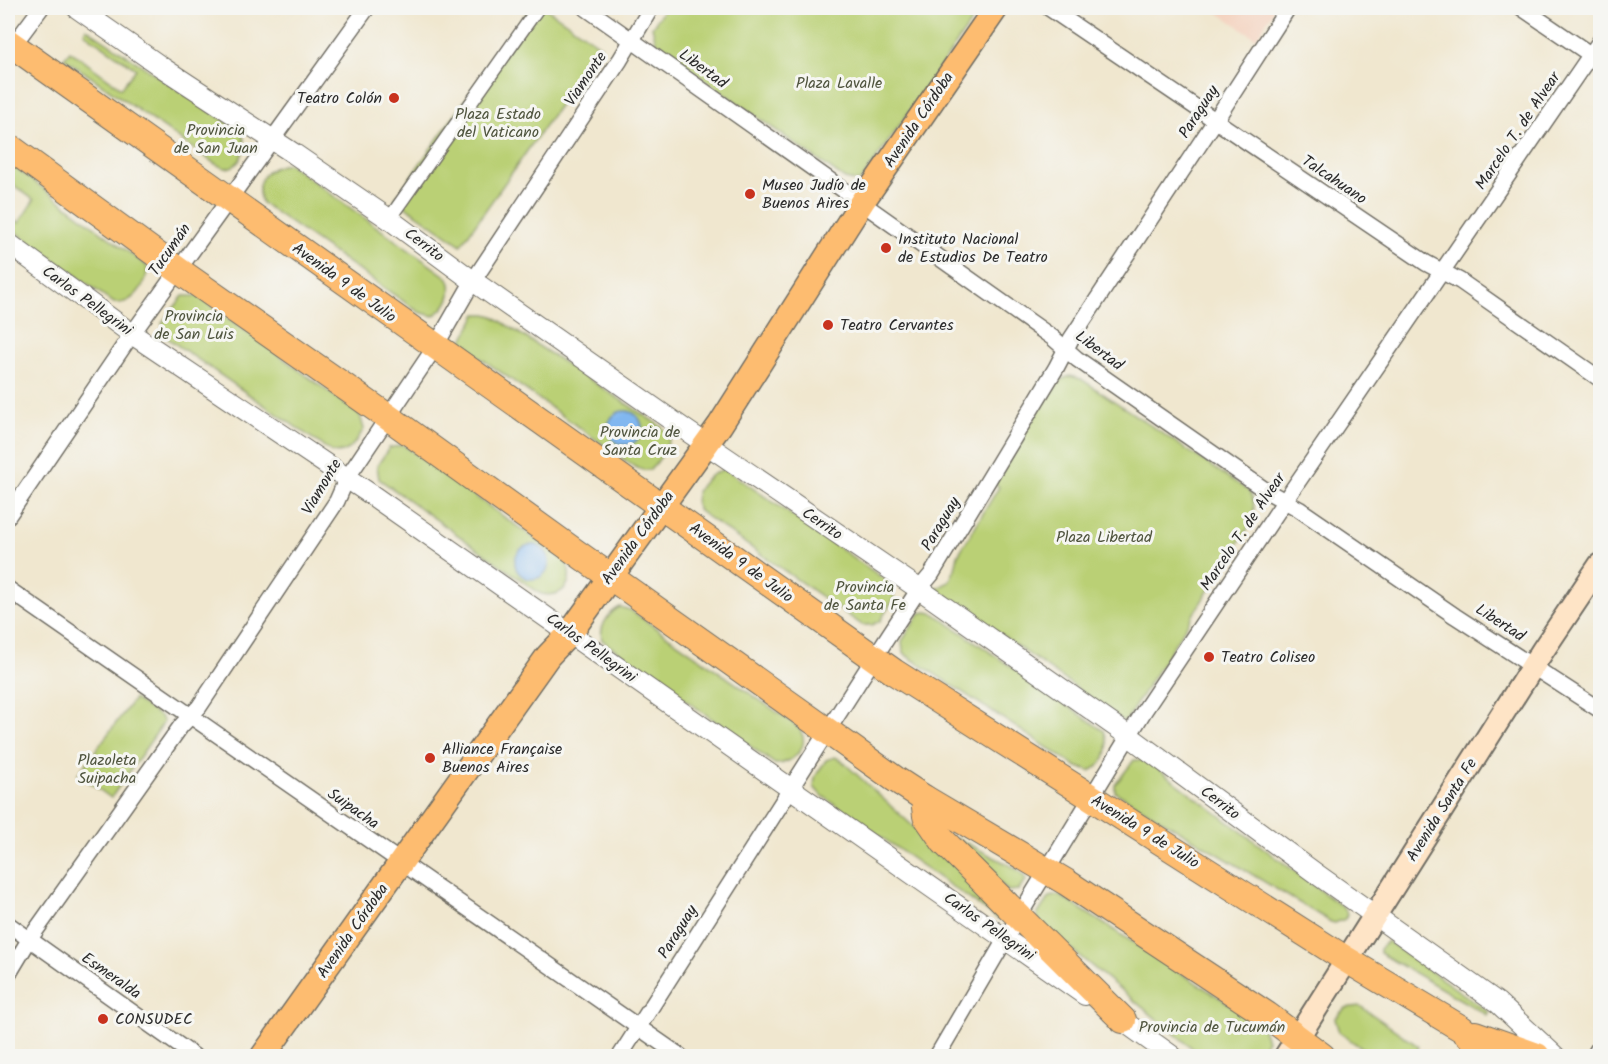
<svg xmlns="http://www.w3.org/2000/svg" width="1608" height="1064" viewBox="0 0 1608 1064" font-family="Kalam,sans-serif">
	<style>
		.built { fill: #f4d3c0 }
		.green { fill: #bad075; stroke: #727e50; stroke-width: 1.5 }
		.water { fill: #81b7f0; stroke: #56718e; stroke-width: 1.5 }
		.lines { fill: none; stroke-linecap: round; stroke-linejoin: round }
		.pedestrian-casing { stroke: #706d64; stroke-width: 15 }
		.minor-casing { stroke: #706d64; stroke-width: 18 }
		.tertiary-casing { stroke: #706d64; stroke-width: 22 }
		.secondary-casing { stroke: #706d64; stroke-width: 26 }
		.primary-casing { stroke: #706d64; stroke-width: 27 }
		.trunk-casing { stroke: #706d64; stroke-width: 28 }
		.pedestrian { stroke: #fff; stroke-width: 12 }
		.minor { stroke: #fff; stroke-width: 15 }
		.tertiary { stroke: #fff; stroke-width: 20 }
		.secondary { stroke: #fee4c6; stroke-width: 22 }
		.primary { stroke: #fdbc70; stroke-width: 24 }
		.trunk { stroke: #fdbc70; stroke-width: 26 }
		.poi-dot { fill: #c8321e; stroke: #f6f6f2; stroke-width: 2 }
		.labels { text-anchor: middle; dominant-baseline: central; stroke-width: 6; stroke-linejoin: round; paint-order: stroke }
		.street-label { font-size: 16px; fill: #2b2b2b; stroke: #f6f6f2 }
		.park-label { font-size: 16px; fill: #4f543e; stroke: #f6f6f2 }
		.poi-label { font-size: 16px; fill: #2b2b2b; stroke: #f6f6f2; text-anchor: start }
	</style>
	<rect width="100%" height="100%" fill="#f6f6f2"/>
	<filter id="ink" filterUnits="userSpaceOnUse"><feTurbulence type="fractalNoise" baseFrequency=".0167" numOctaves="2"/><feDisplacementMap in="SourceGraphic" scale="12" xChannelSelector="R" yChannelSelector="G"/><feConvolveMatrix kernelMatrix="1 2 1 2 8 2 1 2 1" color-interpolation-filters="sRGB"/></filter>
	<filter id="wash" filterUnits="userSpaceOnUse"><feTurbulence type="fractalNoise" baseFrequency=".008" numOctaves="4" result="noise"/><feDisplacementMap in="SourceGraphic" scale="24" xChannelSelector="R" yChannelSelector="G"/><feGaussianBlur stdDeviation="1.35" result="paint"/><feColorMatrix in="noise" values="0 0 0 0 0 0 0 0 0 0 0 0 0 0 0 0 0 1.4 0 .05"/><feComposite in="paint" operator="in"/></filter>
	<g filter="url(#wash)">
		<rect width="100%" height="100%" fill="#f0e7cf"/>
		<polygon class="built" points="1211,8 1270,8 1274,10 1256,38"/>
		<g class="green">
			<polygon points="530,8 545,8 601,46 461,245 395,199"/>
			<polygon points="665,8 981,8 865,175 859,182 845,179 657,46 652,27"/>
			<path d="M86,28l155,104c7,11 2,34 -14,36 -4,1 -9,-3 -13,-5l-150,-105 6,-7 51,37 15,-19 -52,-36z"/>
			<path d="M8,162l139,104c2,17 -15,40 -33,37l-106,-77v-10l11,7 15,-23 -26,-19z"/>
			<path d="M289,164l159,114c7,15 -1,30 -15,38l-14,-4 -157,-109c-10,-22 5,-37 27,-39z"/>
			<path d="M183,296h15l162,119 4,14c-9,13 -15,27 -32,23l-165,-114 -5,-15z"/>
			<path d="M477,314h9l7,2 169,111 8,10c-4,13 -11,24 -20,33h-7l-8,-3 -170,-120 -3,-5z"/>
			<path d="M1070,376l11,3 169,113c5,10 5,19 2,30l-127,200 -189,-133 13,-7 6,-13 3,-14 41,-68 -5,-4 57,-94 7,-8z"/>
			<path d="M403,445l163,116c9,22 -2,37 -25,33l-162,-115 -2,-13 12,-18z"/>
			<path d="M725,469l162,112 6,9 1,9 -14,22 -8,4h-10l-163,-114c-12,-18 9,-37 26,-42z"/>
			<path d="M620,607l10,3 164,114c3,3 6,5 7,8 9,15 -10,33 -26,32l-173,-124c-3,-13 6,-27 18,-33z"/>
			<path d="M927,612l8,2 169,117c7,17 3,31 -14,40l-13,-4 -170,-111 -4,-5 -1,-10 18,-28z"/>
			<polygon points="134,699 161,717 164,722 111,798 78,774"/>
			<polygon points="835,757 841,760 1005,911 1002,919 998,919 820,794 814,787 815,777 826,760"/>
			<polygon points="1134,760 1146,760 1345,909 1347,914 1345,919 1335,923 1331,922 1115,792 1115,785"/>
			<polygon points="956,838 1015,868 1023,875 1026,880 1019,890 1008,891"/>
			<polygon points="1059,895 1253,1019 1263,1029 1267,1040 1256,1056 1202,1056 1039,923 1037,915 1049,897"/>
			<polygon points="1387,941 1489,1012 1487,1015 1380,953 1380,949"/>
			<polygon points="1360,1006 1418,1046 1419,1056 1373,1056 1339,1032 1335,1019 1345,1008"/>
		</g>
		<g class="water">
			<circle cx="625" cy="428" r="17"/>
			<circle cx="532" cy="562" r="17"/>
		</g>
	</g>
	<g filter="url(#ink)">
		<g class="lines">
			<defs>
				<polyline id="pedestrian" points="389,219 538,8"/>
				<g id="minor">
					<polyline points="586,8 1053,338 1077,359 1265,490 1299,509 1455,616 1600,710"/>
					<polyline points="1049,8 1426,263 1460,281 1600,379"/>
					<polyline points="1522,8 1600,61"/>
					<polyline points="9,51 41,8"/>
					<polyline points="8,516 132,334 367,8"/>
					<polyline points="8,589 680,1056"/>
					<polyline points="8,924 194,1056"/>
					<polyline points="8,975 29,940 181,726 199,707 337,501 347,478 435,347 473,281 620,60 651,8"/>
					<polyline points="620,1056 874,658 919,589 931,575 1056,368 1071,339 1215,121 1288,8"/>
					<polyline points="937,1056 1019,916 1144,711 1284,502 1600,41"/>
					<polyline points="1594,1056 1600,1046"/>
				</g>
				<g id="tertiary">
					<polyline points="77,8 163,68 293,153 389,219 473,281 687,431 919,589 1129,736 1318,875 1498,1003 1555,1056"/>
					<polyline points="8,243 132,334 369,493 1085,995"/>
					<polyline points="1112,1013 1172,1056"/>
				</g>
				<polyline id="secondary" points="1286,1056 1543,650 1600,565"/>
				<polyline id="primary" points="263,1056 548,656 570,633 720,425 862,202 996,8"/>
				<g id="trunk">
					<polyline points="8,42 894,672 1347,960 1462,1029 1492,1056"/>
					<polyline points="8,146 178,270 388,417 574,551 895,779 924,798 1066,882 1267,1015 1322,1056"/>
					<polyline points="924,798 926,816 944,842 1123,1020"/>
					<polyline points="1475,1034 1537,1056"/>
				</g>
			</defs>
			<use href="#pedestrian" class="pedestrian-casing"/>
			<use href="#minor" class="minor-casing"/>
			<use href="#tertiary" class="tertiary-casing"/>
			<use href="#secondary" class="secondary-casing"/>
			<use href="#primary" class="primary-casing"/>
			<use href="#trunk" class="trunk-casing"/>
			<use href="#pedestrian" class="pedestrian"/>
			<use href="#minor" class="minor"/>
			<use href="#tertiary" class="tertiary"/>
			<use href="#secondary" class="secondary"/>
			<use href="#primary" class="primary"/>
			<use href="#trunk" class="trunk"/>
		</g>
	</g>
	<g class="poi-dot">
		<circle cx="394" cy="98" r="6"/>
		<circle cx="750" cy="194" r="6"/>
		<circle cx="886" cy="248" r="6"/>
		<circle cx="828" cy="325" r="6"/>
		<circle cx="1209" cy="657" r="6"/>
		<circle cx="430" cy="758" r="6"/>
		<circle cx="103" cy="1019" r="6"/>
	</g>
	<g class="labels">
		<g class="street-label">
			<text transform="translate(703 69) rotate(36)">Libertad</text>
			<text transform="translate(586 79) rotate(-56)">Viamonte</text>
			<text transform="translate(1199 112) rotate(-57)">Paraguay</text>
			<text transform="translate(919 120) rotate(-56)">Avenida Córdoba</text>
			<text transform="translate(1518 131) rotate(-56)">Marcelo T. de Alvear</text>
			<text transform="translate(1334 180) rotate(34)">Talcahuano</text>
			<text transform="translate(424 245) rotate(37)">Cerrito</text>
			<text transform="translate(170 250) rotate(-55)">Tucumán</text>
			<text transform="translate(344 283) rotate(36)">Avenida 9 de Julio</text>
			<text transform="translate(87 301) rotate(36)">Carlos Pellegrini</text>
			<text transform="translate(1099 351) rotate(37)">Libertad</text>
			<text transform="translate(322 487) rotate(-59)">Viamonte</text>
			<text transform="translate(822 524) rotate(34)">Cerrito</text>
			<text transform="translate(941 524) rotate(-59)">Paraguay</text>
			<text transform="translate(1243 532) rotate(-56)">Marcelo T. de Alvear</text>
			<text transform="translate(638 538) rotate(-54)">Avenida Córdoba</text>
			<text transform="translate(741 563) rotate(36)">Avenida 9 de Julio</text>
			<text transform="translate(1500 623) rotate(33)">Libertad</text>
			<text transform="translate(591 648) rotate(36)">Carlos Pellegrini</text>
			<text transform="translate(1220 803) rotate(37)">Cerrito</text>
			<text transform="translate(353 809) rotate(35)">Suipacha</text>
			<text transform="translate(1442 810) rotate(-58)">Avenida Santa Fe</text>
			<text transform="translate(1145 832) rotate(32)">Avenida 9 de Julio</text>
			<text transform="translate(989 927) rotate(35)">Carlos Pellegrini</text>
			<text transform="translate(353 931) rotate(-55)">Avenida Córdoba</text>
			<text transform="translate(678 932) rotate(-58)">Paraguay</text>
			<text transform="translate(111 976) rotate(35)">Esmeralda</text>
		</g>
		<g class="park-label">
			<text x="839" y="83">Plaza Lavalle</text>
			<text x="498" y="114">Plaza Estado<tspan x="498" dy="18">del Vaticano</tspan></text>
			<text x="216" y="130">Provincia<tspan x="216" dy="18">de San Juan</tspan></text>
			<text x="194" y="316">Provincia<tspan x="194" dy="18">de San Luis</tspan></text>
			<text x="640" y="432">Provincia de<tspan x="640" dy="18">Santa Cruz</tspan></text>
			<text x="1104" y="537">Plaza Libertad</text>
			<text x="865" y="587">Provincia<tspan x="865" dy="18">de Santa Fe</tspan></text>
			<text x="107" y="760">Plazoleta<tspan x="107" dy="18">Suipacha</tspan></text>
			<text x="1212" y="1027">Provincia de Tucumán</text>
		</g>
		<g class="poi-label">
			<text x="382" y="98" text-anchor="end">Teatro Colón</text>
			<text x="762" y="185">Museo Judío de<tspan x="762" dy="18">Buenos Aires</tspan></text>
			<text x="898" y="239">Instituto Nacional<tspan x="898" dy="18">de Estudios De Teatro</tspan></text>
			<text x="840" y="325">Teatro Cervantes</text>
			<text x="1221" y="657">Teatro Coliseo</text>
			<text x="442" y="749">Alliance Française<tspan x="442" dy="18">Buenos Aires</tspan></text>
			<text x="115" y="1019">CONSUDEC</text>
		</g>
	</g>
	<rect width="1608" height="1064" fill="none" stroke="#f6f6f2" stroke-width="30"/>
</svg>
